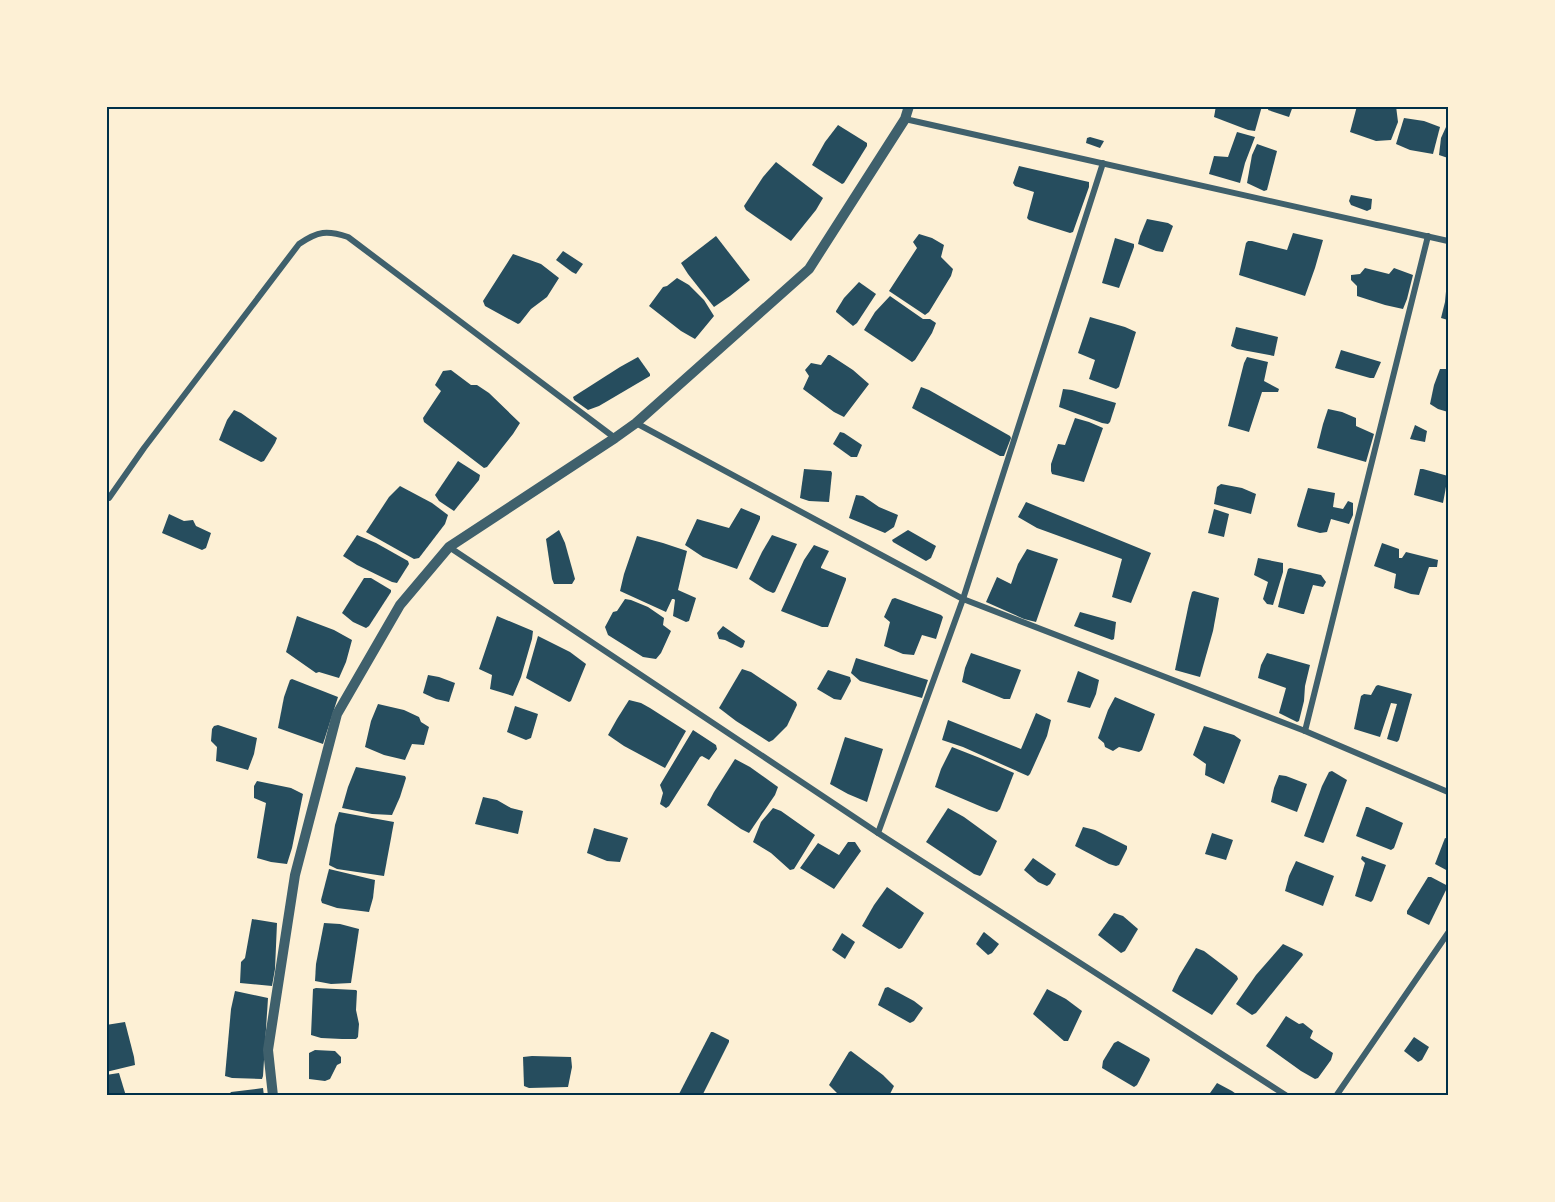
<svg xmlns="http://www.w3.org/2000/svg" width="1555" height="1202" viewBox="0 0 1555 1202" font-family="'Alegreya Sans',sans-serif">
	<style>
		.building { fill: #264d5e }
		.lines { fill: none; stroke-linecap: round; stroke-linejoin: round }
		.minor { stroke: #3f606c; stroke-width: 6 }
		.tertiary { stroke: #3f606c; stroke-width: 10 }
		.neatline { fill: none; stroke: #003049; stroke-width: 2 }
	</style>
	<rect width="100%" height="100%" fill="#fdf0d5"/>
	<g class="building">
		<polygon points="1216,106 1262,106 1255,131 1248,130 1214,117"/>
		<polygon points="1269,106 1293,106 1289,117 1268,110"/>
		<polygon points="1357,106 1396,106 1398,122 1391,140 1376,141 1350,132"/>
		<polygon points="1404,118 1424,121 1440,127 1433,154 1410,150 1396,144"/>
		<polygon points="838,125 867,143 867,146 844,183 842,184 812,165 825,142"/>
		<polygon points="1446,127 1448,128 1448,158 1439,155 1441,138"/>
		<polygon points="1237,132 1255,137 1245,163 1240,183 1209,174 1214,156 1228,157"/>
		<polygon points="1090,137 1104,141 1100,148 1086,143 1087,138"/>
		<polygon points="1257,144 1277,151 1267,190 1264,191 1247,183 1252,155"/>
		<polygon points="776,162 823,198 816,210 791,241 746,210 744,206 763,177"/>
		<polygon points="1019,166 1089,182 1089,187 1073,232 1070,233 1029,220 1027,218 1034,192 1015,186 1013,183"/>
		<polygon points="1351,195 1372,199 1371,209 1367,211 1351,205 1349,201"/>
		<polygon points="1147,219 1168,223 1173,226 1163,252 1156,251 1138,244 1140,236"/>
		<polygon points="1293,233 1323,240 1315,268 1305,296 1239,275 1246,243 1248,241 1252,241 1287,250"/>
		<polygon points="919,234 932,238 944,245 941,257 953,269 951,276 929,312 925,315 889,291 917,248 913,242"/>
		<polygon points="716,236 750,280 730,296 714,307 688,274 681,263"/>
		<polygon points="1115,238 1134,244 1134,247 1119,288 1102,283"/>
		<polygon points="563,251 583,264 576,274 572,272 556,260"/>
		<polygon points="513,254 541,264 559,278 547,297 531,309 520,323 518,324 485,306 483,301"/>
		<polygon points="1365,268 1389,274 1394,268 1413,275 1407,299 1403,309 1385,305 1357,296 1357,286 1351,280 1351,275 1360,274"/>
		<polygon points="677,278 689,285 704,300 714,316 695,339 681,331 649,306 663,287 667,286"/>
		<polygon points="1447,281 1448,281 1448,320 1441,318 1445,302"/>
		<polygon points="859,282 876,294 857,323 853,326 836,312 836,311 844,298"/>
		<polygon points="890,296 923,319 930,319 936,323 932,333 915,360 912,362 864,330 875,312"/>
		<polygon points="1090,317 1125,327 1136,332 1119,387 1116,389 1089,379 1095,360 1078,353"/>
		<polygon points="1236,327 1278,337 1274,356 1237,349 1231,346"/>
		<polygon points="1341,350 1381,362 1374,378 1370,378 1335,368"/>
		<polygon points="828,355 830,355 853,370 869,384 844,417 834,412 803,389 809,376 805,370 811,363 821,365"/>
		<polygon points="638,357 650,374 650,376 599,406 588,410 574,400 573,397 620,367"/>
		<polygon points="1247,357 1268,362 1264,381 1279,389 1278,392 1262,392 1249,432 1228,426 1244,363"/>
		<polygon points="1440,369 1448,369 1448,412 1438,409 1430,404 1434,385"/>
		<polygon points="451,370 471,385 477,385 489,393 520,423 513,434 487,467 484,468 424,422 423,418 441,391 435,385 443,371"/>
		<polygon points="921,387 929,390 1010,436 1011,438 1004,456 1000,456 912,408"/>
		<polygon points="1063,389 1072,390 1116,403 1110,422 1108,424 1102,423 1059,407"/>
		<polygon points="1328,409 1342,412 1356,418 1356,426 1374,434 1366,462 1317,448 1323,424"/>
		<polygon points="234,410 241,413 277,438 275,443 264,461 261,462 219,440 227,420"/>
		<polygon points="1075,418 1089,422 1103,428 1084,482 1052,474 1051,471 1051,464 1058,444 1065,445"/>
		<polygon points="1415,425 1427,431 1425,442 1410,439"/>
		<polygon points="840,432 844,433 862,445 857,457 851,457 833,444"/>
		<polygon points="458,461 480,475 479,480 454,511 439,501 435,495"/>
		<polygon points="804,469 831,471 832,473 829,502 809,501 800,498"/>
		<polygon points="1420,469 1423,469 1448,476 1443,503 1414,495"/>
		<polygon points="1221,484 1242,488 1256,494 1251,514 1214,504 1217,487"/>
		<polygon points="400,486 432,503 448,515 445,524 419,558 414,559 366,532 389,497"/>
		<polygon points="1308,488 1335,493 1333,507 1343,509 1348,501 1353,503 1353,515 1349,524 1331,519 1327,532 1320,533 1298,527 1297,525"/>
		<polygon points="856,495 863,496 879,507 898,515 894,527 885,533 849,518"/>
		<polygon points="1026,502 1151,553 1131,603 1112,597 1122,559 1037,528 1018,517"/>
		<polygon points="741,508 760,516 760,519 737,569 703,557 685,545 697,519 729,528"/>
		<polygon points="1214,509 1229,514 1224,537 1208,533"/>
		<polygon points="169,514 184,521 193,520 196,526 211,533 206,548 202,550 162,533"/>
		<polygon points="559,530 565,543 575,579 572,584 554,584 552,579 546,539"/>
		<polygon points="908,530 936,546 931,558 926,561 893,542 892,540"/>
		<polygon points="357,535 376,543 408,561 409,564 397,583 392,582 357,565 343,556"/>
		<polygon points="772,535 797,544 775,592 773,593 766,590 749,579 762,552"/>
		<polygon points="637,536 663,543 687,551 678,590 696,598 689,621 686,622 673,616 675,600 674,599 672,599 666,612 620,591 624,574"/>
		<polygon points="1382,543 1399,549 1399,558 1402,558 1406,552 1438,560 1437,567 1429,567 1419,595 1411,594 1394,588 1396,574 1374,566"/>
		<polygon points="814,545 829,551 821,567 821,568 846,578 846,580 828,627 822,627 781,611 804,560"/>
		<polygon points="1027,549 1058,559 1036,622 1024,619 986,602 997,577 1011,584 1018,564"/>
		<polygon points="1258,558 1283,563 1283,572 1273,605 1267,604 1263,599 1268,582 1254,575"/>
		<polygon points="1290,568 1321,575 1326,582 1323,587 1313,585 1304,614 1302,614 1278,607 1284,583 1288,569"/>
		<polygon points="364,578 371,578 391,590 391,592 369,626 366,628 353,622 342,613"/>
		<polygon points="1194,591 1219,598 1213,631 1200,677 1175,670 1189,603 1192,592"/>
		<polygon points="895,598 941,615 943,617 936,639 922,635 914,655 903,654 884,646 890,622 884,617 892,599"/>
		<polygon points="625,599 631,600 648,607 664,618 663,625 671,631 661,653 656,659 643,657 608,635 605,627 613,612 617,611"/>
		<polygon points="1080,612 1116,622 1114,639 1112,640 1074,626"/>
		<polygon points="297,616 334,630 352,640 346,662 339,678 319,672 316,673 286,652"/>
		<polygon points="497,616 533,631 532,639 521,677 513,696 490,689 492,675 479,669"/>
		<polygon points="723,626 745,641 743,647 741,648 725,640 719,639 717,633"/>
		<polygon points="538,636 570,652 586,664 571,701 569,702 526,678"/>
		<polygon points="971,653 1021,670 1010,699 1004,699 962,682 965,668"/>
		<polygon points="1267,653 1310,665 1305,686 1304,701 1299,721 1297,722 1279,713 1286,688 1258,678 1261,665"/>
		<polygon points="856,658 928,680 922,698 860,681 851,673"/>
		<polygon points="742,669 751,672 796,702 797,705 787,726 773,740 769,742 736,721 719,708"/>
		<polygon points="828,670 850,677 851,681 841,700 834,699 817,689"/>
		<polygon points="1078,671 1099,680 1096,694 1090,708 1067,702"/>
		<polygon points="428,675 439,677 455,683 449,702 436,699 423,693"/>
		<polygon points="292,679 338,697 323,744 278,728 284,697 290,680"/>
		<polygon points="1378,685 1412,694 1399,740 1397,742 1387,739 1397,704 1391,703 1380,737 1354,729 1361,696 1364,694 1371,695 1376,686"/>
		<polygon points="1115,697 1155,714 1142,750 1139,752 1119,747 1113,751 1105,747 1104,743 1098,738 1108,710"/>
		<polygon points="629,700 641,703 650,708 686,731 665,768 624,746 608,735 617,719"/>
		<polygon points="378,704 404,710 419,717 421,722 429,727 424,745 412,744 405,760 384,755 365,747 371,721"/>
		<polygon points="515,706 538,714 531,738 526,740 507,732"/>
		<polygon points="1036,713 1051,720 1047,736 1030,774 1028,776 963,747 942,740 948,720 1021,749"/>
		<polygon points="218,725 257,738 254,754 248,770 216,761 217,747 211,741 212,729 214,726"/>
		<polygon points="1204,726 1234,735 1241,740 1224,784 1205,775 1206,764 1193,755"/>
		<polygon points="693,730 716,745 717,749 709,760 702,756 700,757 669,806 666,808 660,804 663,793 660,785"/>
		<polygon points="845,737 883,749 867,802 848,794 830,784"/>
		<polygon points="952,747 980,758 1014,773 1000,809 997,812 989,810 935,787 941,769"/>
		<polygon points="735,759 750,767 778,787 775,795 749,833 741,829 707,805 714,792"/>
		<polygon points="356,767 405,776 406,778 400,797 392,815 372,814 342,808 348,787"/>
		<polygon points="1332,771 1347,780 1324,842 1323,843 1304,836 1322,786 1329,772"/>
		<polygon points="1279,775 1286,776 1307,784 1297,812 1271,802 1274,788"/>
		<polygon points="257,781 291,788 303,794 292,848 287,864 271,862 257,858 266,803 254,798 254,786"/>
		<polygon points="483,797 497,800 511,808 523,811 518,834 475,824"/>
		<polygon points="1366,807 1368,807 1403,823 1394,848 1391,850 1356,836"/>
		<polygon points="773,808 781,811 815,835 794,869 790,870 771,853 753,842 761,822"/>
		<polygon points="948,808 964,817 997,841 982,874 980,876 974,874 926,842"/>
		<polygon points="339,812 394,822 384,876 337,869 329,865 335,825"/>
		<polygon points="1083,827 1095,830 1127,846 1127,849 1119,865 1116,866 1109,864 1075,846"/>
		<polygon points="594,828 628,838 620,862 607,861 587,853"/>
		<polygon points="1212,833 1233,840 1226,860 1205,854"/>
		<polygon points="1445,838 1448,839 1448,871 1435,864"/>
		<polygon points="848,842 855,842 861,851 834,889 800,868 818,843 839,855"/>
		<polygon points="1362,856 1386,865 1373,900 1371,902 1355,896 1365,863 1361,859"/>
		<polygon points="1033,858 1056,874 1050,884 1047,886 1038,882 1024,870"/>
		<polygon points="1296,861 1334,876 1323,906 1285,891 1289,876"/>
		<polygon points="329,869 375,880 373,898 369,912 337,908 322,903 321,900"/>
		<polygon points="1428,877 1431,877 1448,886 1429,925 1407,914 1407,911"/>
		<polygon points="887,887 924,913 902,948 899,949 862,926 874,905"/>
		<polygon points="1114,913 1123,916 1138,929 1125,951 1121,953 1098,935"/>
		<polygon points="252,919 277,923 275,969 272,986 240,983 241,962 245,958"/>
		<polygon points="324,923 340,924 359,929 351,983 331,984 315,981 316,964"/>
		<polygon points="984,932 999,944 992,953 988,955 976,944 983,933"/>
		<polygon points="842,933 855,942 845,959 832,950"/>
		<polygon points="1283,944 1302,953 1303,955 1256,1013 1252,1015 1236,1004 1256,975"/>
		<polygon points="1196,948 1204,951 1237,976 1238,979 1212,1015 1172,991 1179,976"/>
		<polygon points="888,987 914,1001 923,1008 914,1021 910,1023 878,1005 885,988"/>
		<polygon points="316,988 356,990 357,991 356,1010 359,1024 358,1037 356,1039 342,1039 321,1038 311,1035 313,989"/>
		<polygon points="1047,989 1066,999 1082,1011 1068,1041 1064,1041 1033,1014"/>
		<polygon points="235,991 268,998 263,1076 262,1079 232,1078 225,1076 231,1009"/>
		<polygon points="1286,1016 1299,1024 1303,1023 1313,1031 1310,1038 1333,1053 1331,1060 1318,1078 1315,1079 1301,1071 1266,1046"/>
		<polygon points="125,1022 134,1057 135,1065 106,1072 106,1025"/>
		<polygon points="711,1032 713,1032 729,1040 729,1042 702,1096 679,1096 679,1094"/>
		<polygon points="1414,1037 1429,1047 1422,1060 1418,1062 1404,1051"/>
		<polygon points="1118,1041 1149,1058 1150,1060 1137,1085 1134,1087 1102,1068 1103,1061 1114,1043"/>
		<polygon points="315,1050 335,1051 341,1057 341,1063 337,1065 330,1079 325,1081 309,1079 309,1053"/>
		<polygon points="851,1051 883,1075 894,1086 890,1094 891,1096 840,1096 829,1085 849,1052"/>
		<polygon points="532,1056 571,1057 572,1067 568,1087 529,1088 524,1086 523,1057"/>
		<polygon points="119,1073 126,1096 106,1096 106,1075"/>
		<polygon points="1217,1083 1232,1091 1239,1096 1208,1096"/>
		<polygon points="263,1088 264,1096 228,1096 231,1092"/>
	</g>
	<g class="lines">
		<g class="minor">
			<polyline points="905,119 1448,241"/>
			<polyline points="636,423 963,599 1305,731 1448,792"/>
			<path d="M106,497l3,1 35,-50 155,-204c19,-13 28,-14 49,-7l267,201"/>
			<polyline points="449,547 878,833 1287,1096"/>
			<polyline points="1305,731 1428,236"/>
			<polyline points="878,833 963,599 1103,163"/>
			<polyline points="1336,1096 1448,933"/>
		</g>
		<polyline class="tertiary" points="273,1096 268,1050 295,875 337,714 400,605 449,547 615,438 636,423 809,269 905,119 909,106"/>
	</g>
	<rect width="1555" height="1202" fill="none" stroke="#fdf0d5" stroke-width="216"/>
	<rect x="108" y="108" width="1339" height="986" class="neatline"/>
</svg>
